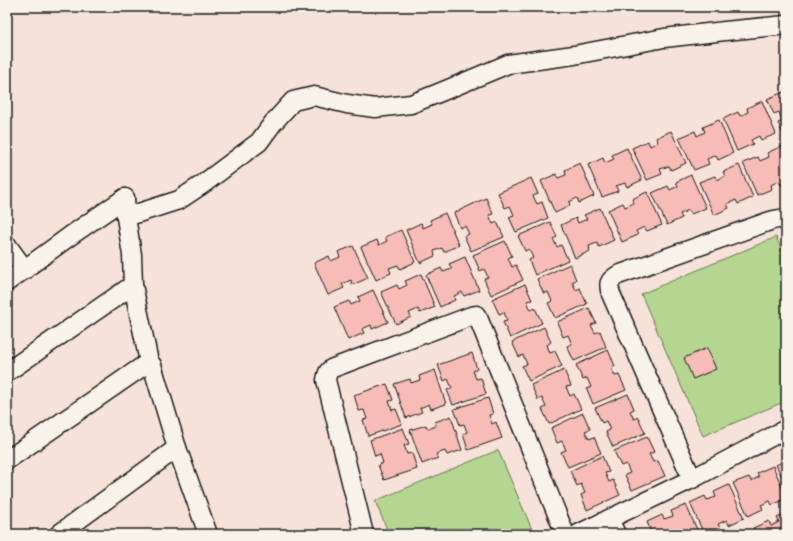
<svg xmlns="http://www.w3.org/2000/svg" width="793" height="541" viewBox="0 0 793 541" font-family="Mali,sans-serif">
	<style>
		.green { fill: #b4d690; stroke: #687956 }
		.building { fill: #f8bcb6; stroke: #1c1c1c }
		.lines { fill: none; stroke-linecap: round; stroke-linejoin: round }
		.minor-casing { stroke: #1c1c1c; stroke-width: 21 }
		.minor { stroke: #f7f3e8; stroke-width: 18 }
	</style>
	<rect width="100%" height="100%" fill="#f7e2d9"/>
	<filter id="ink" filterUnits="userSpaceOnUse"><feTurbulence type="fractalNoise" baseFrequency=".025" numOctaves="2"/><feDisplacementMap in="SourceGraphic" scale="8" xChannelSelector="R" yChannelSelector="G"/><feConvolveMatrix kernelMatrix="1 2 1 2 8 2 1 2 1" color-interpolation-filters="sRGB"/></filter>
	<g filter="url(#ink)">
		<g class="green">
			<polygon points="776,237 786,260 786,401 703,436 641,294"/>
			<polygon points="498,450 534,534 389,534 375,501"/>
		</g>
		<g class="building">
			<polygon points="786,91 786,138 785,138 778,123 782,121 779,112 774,114 767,99"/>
			<polygon points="762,101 776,134 761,140 759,136 751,140 753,144 737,151 723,119 738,112 740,116 748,112 747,108"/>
			<polygon points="719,120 733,153 718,160 716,155 707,159 709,164 694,170 679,138 695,131 697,136 705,132 703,127"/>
			<polygon points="671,131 686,163 671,170 669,166 660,169 662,174 647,180 632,148 648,141 650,146 658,142 656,138"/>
			<polygon points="782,146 786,155 786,183 781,185 779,181 771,185 772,189 757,195 743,163 758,157 760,161 769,157 767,153"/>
			<polygon points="627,148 642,180 627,187 625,183 616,186 618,191 602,197 588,165 603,158 605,163 614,159 612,155"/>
			<polygon points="580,163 594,196 579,203 577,198 569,202 570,206 555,213 541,181 556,174 558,178 566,175 565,170"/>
			<polygon points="739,165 753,197 738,204 736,200 727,204 729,208 714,215 699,182 715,176 717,180 725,176 723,172"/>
			<polygon points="691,175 706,208 691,214 689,210 680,214 682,218 667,225 652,193 668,186 670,190 678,186 676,182"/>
			<polygon points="531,178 538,194 533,196 537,204 542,202 548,218 516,232 509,217 514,215 510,206 505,208 498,193"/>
			<polygon points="647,192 662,225 647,231 644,227 636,231 638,235 622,242 608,210 623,203 625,207 634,203 632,199"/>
			<polygon points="486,198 493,214 489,215 493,224 497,222 504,237 471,251 464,236 469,234 465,226 460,228 454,213"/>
			<polygon points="600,208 614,240 599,247 597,243 589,246 590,251 575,258 561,225 576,218 578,223 587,219 584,215"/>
			<polygon points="445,213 459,245 444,252 442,248 434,251 435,256 420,263 406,230 421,223 423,228 432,224 430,220"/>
			<polygon points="550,222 557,237 553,239 557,247 561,245 568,260 535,275 529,260 533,258 529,249 525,251 518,236"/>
			<polygon points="401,230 415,262 400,269 398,265 389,268 391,273 376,280 361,247 377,240 379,245 387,241 385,237"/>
			<polygon points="505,241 512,256 508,258 512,267 516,265 523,280 491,295 484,279 488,277 484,269 480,271 473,255"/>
			<polygon points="353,246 368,278 352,285 351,280 342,284 344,288 328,295 314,263 329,256 331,261 340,257 338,252"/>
			<polygon points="465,257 479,290 464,296 462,292 454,296 455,300 440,307 426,275 441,268 443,272 452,269 449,264"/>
			<polygon points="570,264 576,280 572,282 576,290 580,288 587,304 555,318 548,303 552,301 548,292 544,294 537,279"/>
			<polygon points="421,274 435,307 420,313 418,309 409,313 411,317 396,324 381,292 397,285 399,289 407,285 405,281"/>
			<polygon points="525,284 532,300 527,301 531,310 535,308 542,323 510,338 503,322 507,321 504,312 499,314 492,299"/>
			<polygon points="373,290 388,322 372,329 371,325 362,329 364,333 348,340 334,307 349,301 351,305 360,301 358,297"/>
			<polygon points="589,308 596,323 591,325 595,333 600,331 606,347 574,361 567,346 572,344 568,335 563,337 557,322"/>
			<polygon points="544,327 551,342 547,345 550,353 555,351 562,366 529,381 522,366 527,364 523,355 519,357 512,342"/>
			<polygon points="707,348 716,369 693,379 684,358"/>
			<polygon points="608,350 615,366 611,368 615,376 619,375 626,390 593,404 587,389 591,387 587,378 583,380 576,365"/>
			<polygon points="472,353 477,369 473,371 476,379 481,378 486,394 453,405 447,390 452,388 448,379 444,381 438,365"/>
			<polygon points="435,370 446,404 431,409 429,404 420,408 422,412 406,418 394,384 410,379 411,383 420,380 419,376"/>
			<polygon points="564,370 571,386 566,387 570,396 574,394 581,409 549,424 542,409 546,407 542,398 538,400 531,385"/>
			<polygon points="387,384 393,400 389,401 392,410 396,409 402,424 368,436 363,420 367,419 364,410 359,411 354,395"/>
			<polygon points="628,394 634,409 630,411 634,419 638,417 645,433 613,447 606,432 610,430 606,421 602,423 595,408"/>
			<polygon points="488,398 493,414 489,415 492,424 496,422 502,438 468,450 463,434 467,432 464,424 460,425 454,409"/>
			<polygon points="583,413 590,429 585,431 589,439 594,437 601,453 568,467 561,452 566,450 562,441 557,443 551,428"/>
			<polygon points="451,416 462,450 447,455 445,451 436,454 438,458 422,464 410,430 426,425 428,429 436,426 435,422"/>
			<polygon points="403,428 409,444 404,445 407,454 412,453 417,469 384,480 378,465 383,463 380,454 375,456 370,440"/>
			<polygon points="647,437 654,452 649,454 653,462 658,461 665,476 632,490 625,475 630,473 626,464 621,466 614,451"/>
			<polygon points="602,456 609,472 605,473 609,482 613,480 620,495 587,510 581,495 585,493 581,484 577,486 570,471"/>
			<polygon points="786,460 786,485 776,465"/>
			<polygon points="773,466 786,496 786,499 772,505 770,501 761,505 763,509 748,516 733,483 749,477 751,481 759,477 757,473"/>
			<polygon points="729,485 744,518 729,525 727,520 718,524 720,528 707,534 704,534 690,503 705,496 707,500 716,497 714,492"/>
			<polygon points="686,505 699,534 652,534 647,522 662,515 664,519 673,516 671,511"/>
			<polygon points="786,514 786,534 756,534 753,528 769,521 771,526 779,522 777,518"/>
			<polygon points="451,529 453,534 437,534"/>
			<polygon points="749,530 751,534 740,534"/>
		</g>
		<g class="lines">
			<defs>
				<g id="minor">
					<polyline points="125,198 126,217 132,255 133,285 149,362 152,365 177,448 208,534"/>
					<polyline points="126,217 179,200 203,184 259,142 273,123 293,101 314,96 347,104 375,108 411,104 441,92 508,64 574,55 664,38 725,31 786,25"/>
					<path d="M786,221c-6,-3 -10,-2 -16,0l-152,54c-10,6 -10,9 -7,19l81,185 94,-50"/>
					<polyline points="7,245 25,270"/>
					<polyline points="7,282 70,236 125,198"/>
					<polyline points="7,372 133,285"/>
					<polyline points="7,460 149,362"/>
					<polyline points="609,519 616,534"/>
					<polyline points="59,534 177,448"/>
					<path d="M364,534l-38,-154c1,-6 2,-10 7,-12l138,-52 5,-1 3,5 86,214"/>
					<polyline points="578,534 692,479"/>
				</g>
			</defs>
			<use href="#minor" class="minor-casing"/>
			<use href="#minor" class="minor"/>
		</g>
	</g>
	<rect width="793" height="541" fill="none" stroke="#f7f3e8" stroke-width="24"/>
	<rect x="12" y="12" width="769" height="517" fill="none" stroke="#1c1c1c" stroke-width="1.5" filter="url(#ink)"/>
</svg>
